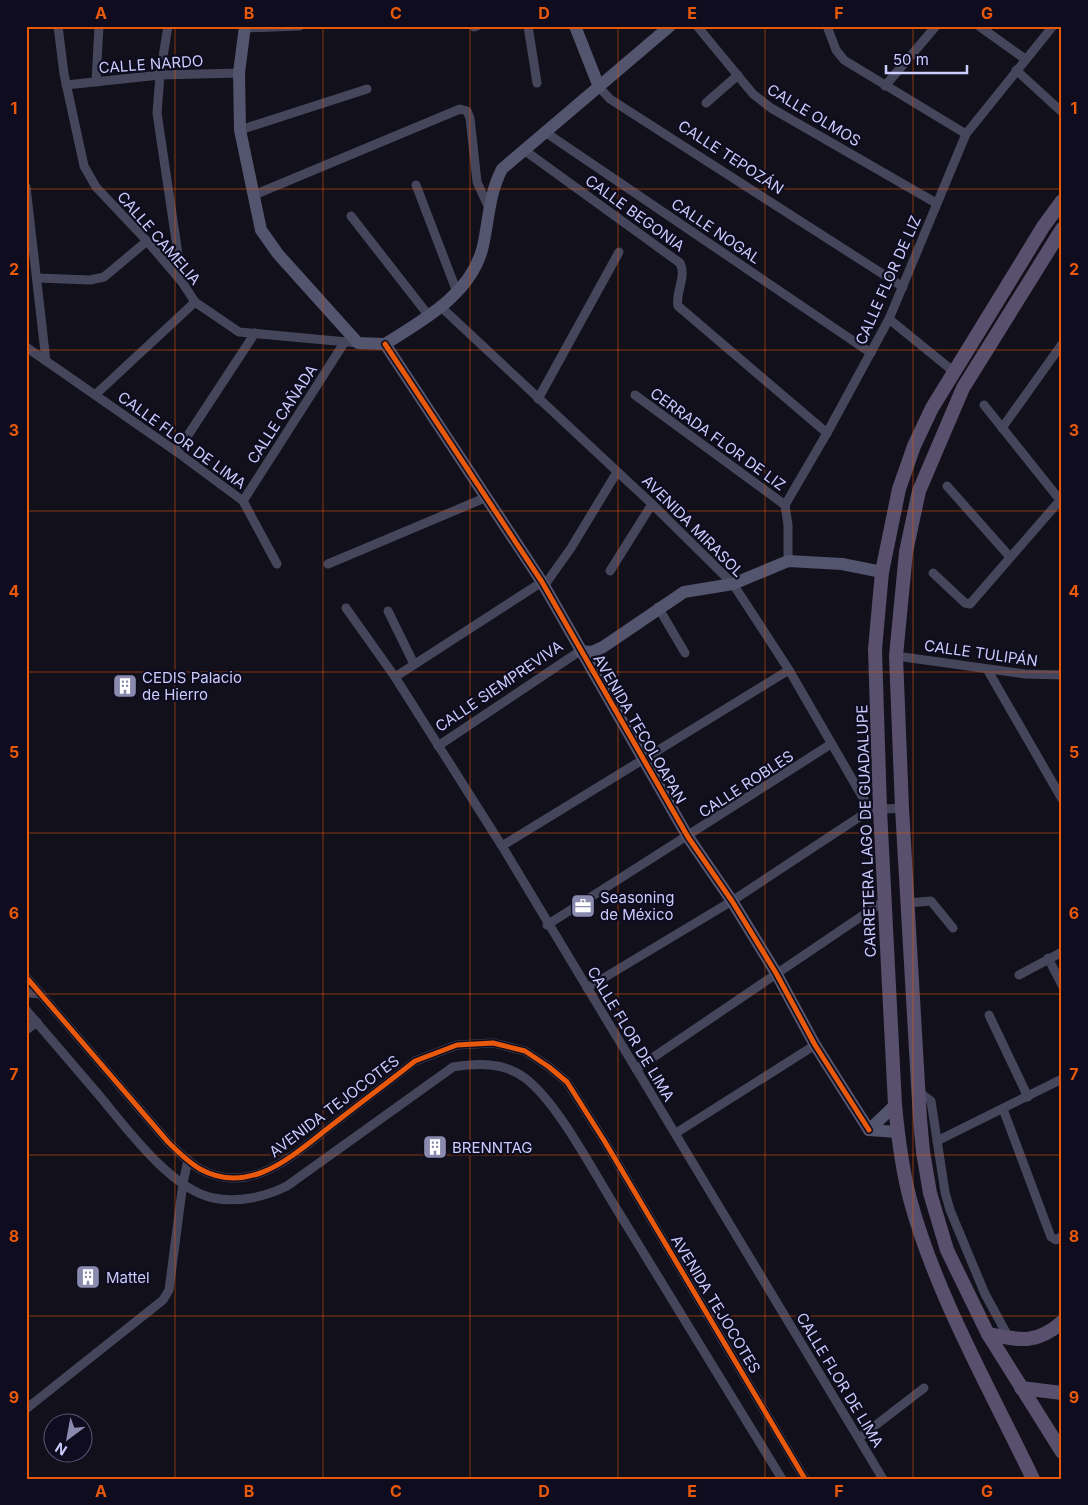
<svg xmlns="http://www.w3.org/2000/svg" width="1088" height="1505" viewBox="0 0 1088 1505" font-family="Inter,sans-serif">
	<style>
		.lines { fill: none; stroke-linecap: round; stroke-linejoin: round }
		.street { stroke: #45465b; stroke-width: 9 }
		.secondary { stroke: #53546e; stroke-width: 12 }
		.primary { stroke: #58506c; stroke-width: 14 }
		.cycleway-casing { stroke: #0e0c1e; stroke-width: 8 }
		.cycleway { stroke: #e8590c; stroke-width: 5 }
		.grid { fill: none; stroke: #e8590c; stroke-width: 1; stroke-opacity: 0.55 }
		.labels { text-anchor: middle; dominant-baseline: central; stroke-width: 4.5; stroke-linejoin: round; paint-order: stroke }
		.street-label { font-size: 15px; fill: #cbcbfd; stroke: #0e0c1e }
		.poi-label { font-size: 15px; fill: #cbcbfd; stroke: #0e0c1e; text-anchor: start }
		.neatline { fill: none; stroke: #e8590c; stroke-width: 2 }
		.grid-label { font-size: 16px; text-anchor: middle; font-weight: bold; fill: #e8590c }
	</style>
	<rect width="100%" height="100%" fill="#12101a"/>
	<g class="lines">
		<g class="street">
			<polyline points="58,26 64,74 84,166 96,187 147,241 182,282 195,302 239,332 358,343"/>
			<polyline points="168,26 160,75 157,113 182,281"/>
			<polyline points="528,26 537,83"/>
			<polyline points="697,26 753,94 771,108 936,203"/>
			<polyline points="827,26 836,50 844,60 966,134"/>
			<polyline points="979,26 1025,59"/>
			<polyline points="474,27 477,26"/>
			<polyline points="245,28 300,26"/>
			<polyline points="1016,70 1062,112"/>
			<polyline points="96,82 99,26"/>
			<polyline points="66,85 160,75 239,73"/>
			<polyline points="885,86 936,26"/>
			<polyline points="599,87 610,99 903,287"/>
			<polyline points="706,103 738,75"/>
			<polyline points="240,130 367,89"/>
			<polyline points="545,132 871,353"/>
			<path d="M524,150l156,113c7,14 -5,29 -2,43l149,127"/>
			<polyline points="416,185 457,292"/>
			<polyline points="26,187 46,361"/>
			<polyline points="254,195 460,109 467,111 470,118 477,182 488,206"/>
			<polyline points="351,216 429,316"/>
			<polyline points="38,278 90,280 104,277 147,241"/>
			<polyline points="441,307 652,504 733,584 789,670 870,810"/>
			<polyline points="889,319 953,371"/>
			<polyline points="26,347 177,452 243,501 277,564"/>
			<polyline points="95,395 195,302"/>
			<polyline points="635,395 785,505"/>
			<polyline points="538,399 619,252"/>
			<polyline points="984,405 1060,500"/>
			<polyline points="1002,428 1062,344"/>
			<polyline points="177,452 255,333"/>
			<polyline points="947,486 1010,557"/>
			<polyline points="243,501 344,343"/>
			<polyline points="788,561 788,525 785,505 827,433 889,319 966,134 1053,26"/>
			<polyline points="328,564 487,497"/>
			<polyline points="610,571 652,504"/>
			<polyline points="933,573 965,603 970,604 1062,498"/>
			<polyline points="544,586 571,548 617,472"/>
			<polyline points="658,607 685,653"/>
			<polyline points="346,608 395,677 502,846 883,1479"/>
			<polyline points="388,611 414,664"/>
			<polyline points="896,656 1025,674 1062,675"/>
			<polyline points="987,669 1062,799"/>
			<polyline points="395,677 542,582"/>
			<polyline points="438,746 580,651"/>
			<polyline points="502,846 789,670"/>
			<polyline points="908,903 931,901 953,928"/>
			<polyline points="547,925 831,744"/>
			<polyline points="1048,958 1062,985"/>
			<polyline points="1019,975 1062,952"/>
			<path d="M26,977l142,165c10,10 20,20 32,27 49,27 91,-12 127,-40 29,-23 59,-45 88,-68l42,-16 36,-2 32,8 24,16 18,15 38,60 200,337"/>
			<polyline points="587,988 732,901 870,810 902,808"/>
			<polyline points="26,993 41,994"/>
			<path d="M26,1010c24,28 48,56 72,84 27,32 72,95 115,104 25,5 52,-1 74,-12l166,-119c24,-4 51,-5 72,11 33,25 68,93 91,130 55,90 110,180 166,271"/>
			<polyline points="989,1015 1028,1097"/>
			<polyline points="26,1030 37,1022"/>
			<polyline points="636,1069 884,901"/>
			<polyline points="919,1096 923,1095 931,1101 945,1192 950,1210 985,1294 1009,1338"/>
			<polyline points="1003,1109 1051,1237 1056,1240 1062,1236"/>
			<polyline points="676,1133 815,1045"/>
			<polyline points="937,1141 1062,1079"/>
			<polyline points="26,1409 163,1300 169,1290 183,1183 188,1160"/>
			<polyline points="859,1438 924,1388"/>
		</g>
		<g class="secondary">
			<polyline points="245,26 239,73 240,130 261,230 278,254 358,343 385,344"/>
			<polyline points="575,26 599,87"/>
			<polyline points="385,344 542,582 688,837 732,901 776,973 815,1045 869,1130"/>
			<path d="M385,344c38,-24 87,-50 98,-98 6,-27 6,-52 19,-77l168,-143"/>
			<polyline points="580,651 592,652 603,647 684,592 733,584 788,561 842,564 882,572"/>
			<polyline points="869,1130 895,1105"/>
			<polyline points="869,1130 897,1132"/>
		</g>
		<g class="primary">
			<polyline points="1062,229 963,388 919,491 906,552 896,656 902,808 920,1119 923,1152 930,1193 947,1250 988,1334 1062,1452"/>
			<path d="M988,1334c31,6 48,11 74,-12"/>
			<polyline points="1021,1388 1062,1393"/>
			<path d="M1033,1479c-42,-88 -98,-186 -123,-280 -8,-30 -12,-63 -15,-94l-15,-296 -5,-160 7,-77 17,-83 15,-43 18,-38 111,-181 19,-26"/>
		</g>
		<defs>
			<g id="cycleway">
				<polyline points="385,344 542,582 688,837 732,901 776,973 815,1045 869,1130"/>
				<path d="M26,977l142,165c10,10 20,20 32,27 49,27 91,-12 127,-40 29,-23 59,-45 88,-68l42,-16 36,-2 32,8 24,16 18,15 38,60 200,337"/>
			</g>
		</defs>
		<use href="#cycleway" class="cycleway-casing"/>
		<use href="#cycleway" class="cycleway"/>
	</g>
	<path class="grid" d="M175,26v1453M323,26v1453M470,26v1453M618,26v1453M765,26v1453M913,26v1453M26,189h1036M26,350h1036M26,511h1036M26,672h1036M26,833h1036M26,994h1036M26,1155h1036M26,1316h1036"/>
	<defs>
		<symbol id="building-square" viewBox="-11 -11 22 22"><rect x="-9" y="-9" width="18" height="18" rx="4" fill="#8a8aae" stroke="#0e0c1e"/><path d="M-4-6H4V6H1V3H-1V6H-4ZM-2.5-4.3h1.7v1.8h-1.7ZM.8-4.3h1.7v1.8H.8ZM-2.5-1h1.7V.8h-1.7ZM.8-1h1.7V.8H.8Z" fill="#fff"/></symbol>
		<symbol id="office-square" viewBox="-11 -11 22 22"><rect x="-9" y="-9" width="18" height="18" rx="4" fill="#8a8aae" stroke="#0e0c1e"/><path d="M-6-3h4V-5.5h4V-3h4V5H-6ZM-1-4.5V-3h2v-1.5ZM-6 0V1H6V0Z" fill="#fff"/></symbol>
	</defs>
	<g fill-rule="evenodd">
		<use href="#building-square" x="111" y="672" width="28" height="28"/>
		<use href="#office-square" x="569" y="892" width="28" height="28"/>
		<use href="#building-square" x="421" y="1133" width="28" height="28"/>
		<use href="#building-square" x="74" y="1263" width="28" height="28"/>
	</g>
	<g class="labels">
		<g class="street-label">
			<text transform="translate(151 64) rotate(-4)">CALLE NARDO</text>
			<text transform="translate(814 115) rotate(31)">CALLE OLMOS</text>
			<text transform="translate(731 157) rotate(33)">CALLE TEPOZÁN</text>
			<text transform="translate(635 213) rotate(36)">CALLE BEGONIA</text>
			<text transform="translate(716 231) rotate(34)">CALLE NOGAL</text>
			<text transform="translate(159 238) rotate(49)">CALLE CAMELIA</text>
			<text transform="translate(888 280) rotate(-66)">CALLE FLOR DE LIZ</text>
			<text transform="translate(282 414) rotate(-57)">CALLE CAÑADA</text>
			<text transform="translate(718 439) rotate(36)">CERRADA FLOR DE LIZ</text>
			<text transform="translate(182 440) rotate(36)">CALLE FLOR DE LIMA</text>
			<text transform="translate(693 526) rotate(45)">AVENIDA MIRASOL</text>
			<text transform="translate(981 653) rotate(8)">CALLE TULIPÁN</text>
			<text transform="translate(499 686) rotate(-34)">CALLE SIEMPREVIVA</text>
			<text transform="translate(640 729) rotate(60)">AVENIDA TECOLOAPAN</text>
			<text transform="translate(746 784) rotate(-33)">CALLE ROBLES</text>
			<text transform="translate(866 831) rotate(-92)">CARRETERA LAGO DE GUADALUPE</text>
			<text transform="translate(631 1034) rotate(59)">CALLE FLOR DE LIMA</text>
			<text transform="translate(334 1106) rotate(-37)">AVENIDA TEJOCOTES</text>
			<text transform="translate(716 1304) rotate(59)">AVENIDA TEJOCOTES</text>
			<text transform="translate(840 1380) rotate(59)">CALLE FLOR DE LIMA</text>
		</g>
		<g class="poi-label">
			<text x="142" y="677">CEDIS Palacio<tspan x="142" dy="17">de Hierro</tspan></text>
			<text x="600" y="897">Seasoning<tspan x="600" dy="17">de México</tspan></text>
			<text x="452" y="1147">BRENNTAG</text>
			<text x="106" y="1277">Mattel</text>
		</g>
	</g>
	<rect width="1088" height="1505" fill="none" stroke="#0e0c1e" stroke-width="55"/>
	<g transform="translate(68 1438) rotate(212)"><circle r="24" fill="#0e0c1e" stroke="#5a5877"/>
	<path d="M0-4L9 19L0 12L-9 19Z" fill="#8a8aae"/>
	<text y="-8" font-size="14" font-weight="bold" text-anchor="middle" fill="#cbcbfd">N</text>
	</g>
	<path d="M886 65v8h81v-8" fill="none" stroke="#cbcbfd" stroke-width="2.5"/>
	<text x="893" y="65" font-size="15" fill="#cbcbfd" stroke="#0e0c1e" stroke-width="4" paint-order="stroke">50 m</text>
	<rect x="28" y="28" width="1032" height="1450" class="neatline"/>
	<g class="grid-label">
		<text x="101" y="19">A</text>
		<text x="249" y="19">B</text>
		<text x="396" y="19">C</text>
		<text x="544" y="19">D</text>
		<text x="692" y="19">E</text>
		<text x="839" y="19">F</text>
		<text x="987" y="19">G</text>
		<text x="14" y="114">1</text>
		<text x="1074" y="114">1</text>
		<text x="14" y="275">2</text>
		<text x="1074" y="275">2</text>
		<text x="14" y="436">3</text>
		<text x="1074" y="436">3</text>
		<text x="14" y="597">4</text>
		<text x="1074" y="597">4</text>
		<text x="14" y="758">5</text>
		<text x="1074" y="758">5</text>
		<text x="14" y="919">6</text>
		<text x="1074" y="919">6</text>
		<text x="14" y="1080">7</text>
		<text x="1074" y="1080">7</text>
		<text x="14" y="1242">8</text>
		<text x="1074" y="1242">8</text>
		<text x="14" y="1403">9</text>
		<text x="1074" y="1403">9</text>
		<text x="101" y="1497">A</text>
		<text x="249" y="1497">B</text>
		<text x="396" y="1497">C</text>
		<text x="544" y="1497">D</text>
		<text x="692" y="1497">E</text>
		<text x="839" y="1497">F</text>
		<text x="987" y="1497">G</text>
	</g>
</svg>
